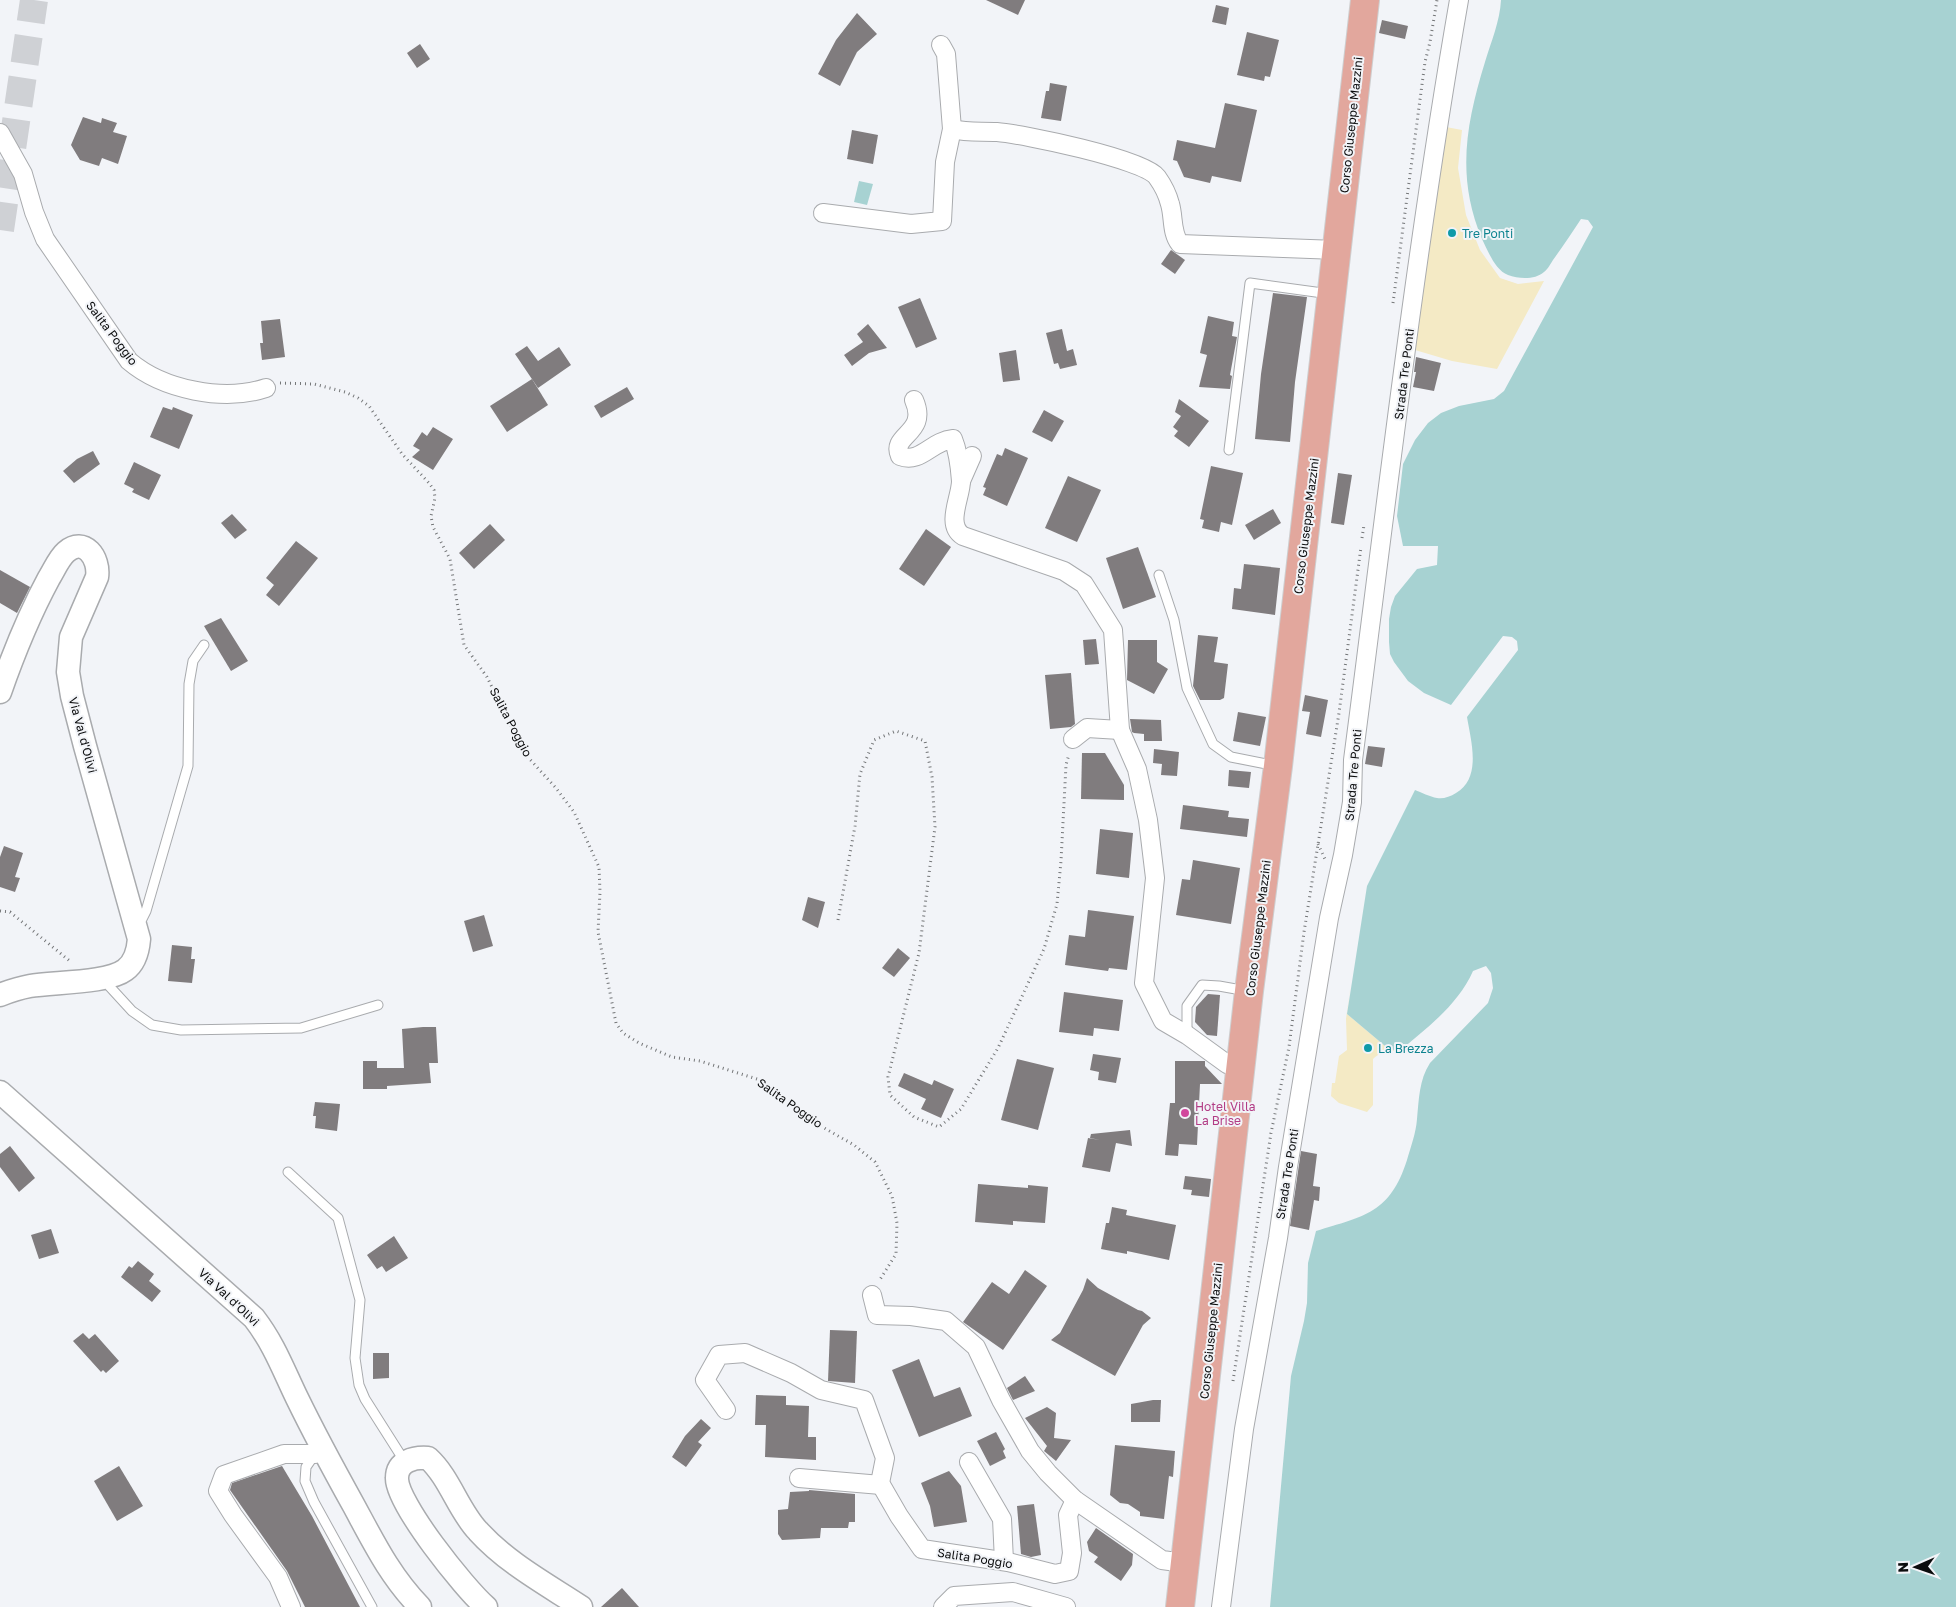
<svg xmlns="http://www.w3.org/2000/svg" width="1956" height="1607" viewBox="0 0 1956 1607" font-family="'Golos Text',sans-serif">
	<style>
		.sand { fill: #f4eac5 }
		.water { fill: #a7d2d2 }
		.building { fill: #807c7e }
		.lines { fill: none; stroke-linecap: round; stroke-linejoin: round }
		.trunk-tunnel { stroke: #cfd1d5; stroke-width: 28; stroke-dasharray: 28 14; stroke-linecap: butt }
		.service-casing { stroke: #a9abae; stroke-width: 11 }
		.minor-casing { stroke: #a9abae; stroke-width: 20 }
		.tertiary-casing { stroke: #a9abae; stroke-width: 25 }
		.primary-casing { stroke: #cececf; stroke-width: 30 }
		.path { stroke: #747678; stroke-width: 3; stroke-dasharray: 1 4; stroke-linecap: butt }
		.service { stroke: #fff; stroke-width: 9 }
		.minor { stroke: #fff; stroke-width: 18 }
		.tertiary { stroke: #fff; stroke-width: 22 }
		.primary { stroke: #e2a79d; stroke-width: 28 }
		.culture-dot { fill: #0f9aa8; stroke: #f2f4f8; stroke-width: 2 }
		.hotel-dot { fill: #d1479c; stroke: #f2f4f8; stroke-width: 2 }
		.labels { text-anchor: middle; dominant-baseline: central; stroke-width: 4; stroke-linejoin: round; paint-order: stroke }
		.street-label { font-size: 12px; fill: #0b0c0d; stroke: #f2f4f8 }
		.culture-label { font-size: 12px; fill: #0d838f; stroke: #f2f4f8; text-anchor: start }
		.hotel-label { font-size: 12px; fill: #b23c85; stroke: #f2f4f8; text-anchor: start }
	</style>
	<rect width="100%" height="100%" fill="#f2f4f8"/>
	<g class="sand">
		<polygon points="1446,127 1462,130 1458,168 1466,215 1480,250 1500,278 1518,284 1544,281 1497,369 1452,361 1415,350"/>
		<path d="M1351,983l-4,31 38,32 13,6c-10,-3 -17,0 -25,7v46l-6,7 -28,-9 -8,-7 1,-13h3l4,-27 8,-6 -1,-31z"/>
	</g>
	<g class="water">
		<path d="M1501,0h455v1607h-686l21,-231 13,-55 3,-18 1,-40 8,-32c49,-15 74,-18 91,-71 4,-14 9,-27 10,-41 2,-20 2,-39 13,-56l58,-60 5,-15 -2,-15 -5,-7 -13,5c-15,34 -47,58 -75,81l-13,-6 -38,-32 20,-128 48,-96c6,2 15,7 22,8 6,1 13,-1 19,-5 26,-15 15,-52 11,-76l51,-67 -1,-9 -5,-4 -9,-1 -52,69 -27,-12 -16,-12 -14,-19 -4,-8 -1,-12v-23l2,-12 4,-11 22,-27 20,-4 1,-19h-35l-6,-30 6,-52 12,-24 13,-17 13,-10 18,-7 35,-7 10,-8 89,-164 -5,-7 -7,-1c-9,14 -18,27 -28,41 -2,3 -5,9 -9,12 -9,8 -25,7 -36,3 -13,-5 -20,-24 -26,-36 -26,-62 -16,-115 3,-177 6,-20 15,-41 16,-62z"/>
		<polygon points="859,181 873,184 867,205 854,202"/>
	</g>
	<g class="building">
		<polygon points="986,0 1025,0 1018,15"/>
		<polygon points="1216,5 1229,8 1226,25 1212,22"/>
		<polygon points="857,13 877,34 857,52 840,86 818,74 836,40"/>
		<polygon points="1382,20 1408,26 1405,39 1379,33"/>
		<polygon points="1247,32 1279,40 1270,77 1265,76 1264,81 1237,75"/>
		<polygon points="420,44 430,59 417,68 407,53"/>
		<polygon points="1050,83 1067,86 1061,121 1041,118 1046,91 1049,91"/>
		<polygon points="1225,103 1257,110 1241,182 1212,176 1210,183 1184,177 1177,161 1173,160 1177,140 1215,148"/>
		<polygon points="83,117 101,123 102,118 117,123 113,132 127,136 118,164 102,158 99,166 80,160 71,145"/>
		<polygon points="852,130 878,135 873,164 847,159"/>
		<polygon points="1171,250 1185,260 1175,274 1161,264"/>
		<polygon points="1273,293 1307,297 1295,382 1290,442 1255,439 1261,374"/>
		<polygon points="920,298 937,339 916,348 898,307"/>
		<polygon points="1208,316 1234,322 1232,336 1237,337 1230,375 1232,376 1230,389 1199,387 1207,355 1200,353"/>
		<polygon points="280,319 285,357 262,360 260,343 263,343 261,321"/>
		<polygon points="868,324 887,348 869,353 852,366 844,355 863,342 857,334"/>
		<polygon points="1062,329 1067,351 1073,349 1077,365 1060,369 1058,363 1054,364 1046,333"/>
		<polygon points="527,346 538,361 559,347 571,365 538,388 515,354"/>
		<polygon points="1016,350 1020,380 1003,382 999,353"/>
		<polygon points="1416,357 1441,363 1434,391 1413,387 1416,372 1414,372"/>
		<polygon points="532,379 548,405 507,432 490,406"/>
		<polygon points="627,387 634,399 601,418 594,406"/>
		<polygon points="1179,399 1209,421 1189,447 1174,436 1178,431 1173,427 1181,416 1175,412"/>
		<polygon points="163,407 172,410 173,407 193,415 179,449 150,437"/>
		<polygon points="1044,410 1064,421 1052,442 1032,432"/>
		<polygon points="433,427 453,439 433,470 412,457 420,450 413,446 422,432 427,436"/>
		<polygon points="1005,448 1028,458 1007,506 983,495 986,488 983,487 997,454 1002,456"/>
		<polygon points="93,451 100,464 74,483 63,471 77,459"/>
		<polygon points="134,462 161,475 149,500 132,492 134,489 124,484"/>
		<polygon points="1211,466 1243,473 1232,525 1221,522 1219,532 1202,528 1204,520 1200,519"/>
		<polygon points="1338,473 1352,475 1344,525 1331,523"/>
		<polygon points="1068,476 1101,490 1077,542 1045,528"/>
		<polygon points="1273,509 1281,523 1254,540 1245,525"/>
		<polygon points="232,514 247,530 235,539 221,523"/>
		<polygon points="490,524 505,540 474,569 459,553"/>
		<polygon points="926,529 951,547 924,586 899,569"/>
		<polygon points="296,541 318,558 279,606 266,595 274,585 266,578"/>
		<polygon points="1138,547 1156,597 1123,609 1106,558"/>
		<polygon points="1244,564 1280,568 1275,615 1232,609 1234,588 1241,589"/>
		<polygon points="0,570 30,587 17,613 0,603"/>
		<polygon points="221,618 248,661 231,671 204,626"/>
		<polygon points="1198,635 1218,637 1214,662 1228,664 1224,698 1220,700 1200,700 1193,686"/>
		<polygon points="1096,639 1099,664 1085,665 1083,640"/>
		<polygon points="1128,640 1157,640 1157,662 1168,669 1154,694 1127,680"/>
		<polygon points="1071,673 1075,724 1071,727 1050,729 1045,675"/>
		<polygon points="1305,695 1328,700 1321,737 1306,734 1310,712 1302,711"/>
		<polygon points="1238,712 1266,717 1260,746 1233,741"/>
		<polygon points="1130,719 1161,720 1162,741 1144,741 1144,734 1134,733 1132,732"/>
		<polygon points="1368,746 1385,748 1382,767 1365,764"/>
		<polygon points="1154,749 1179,752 1177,776 1161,775 1162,764 1153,763"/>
		<polygon points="1082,753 1105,753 1124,785 1124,800 1081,799"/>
		<polygon points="1229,770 1251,772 1249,788 1228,786"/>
		<polygon points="1183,805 1229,811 1228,817 1249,819 1247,837 1180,829"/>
		<polygon points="1100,829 1133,833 1129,878 1096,874"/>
		<polygon points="4,846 23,853 15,877 20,878 15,892 0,887 0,857"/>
		<polygon points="1193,860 1240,868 1231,924 1176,915 1182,879 1190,880"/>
		<polygon points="808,897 825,902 818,928 802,920"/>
		<polygon points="1088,910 1134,916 1127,970 1109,968 1108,971 1065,965 1069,935 1085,937"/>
		<polygon points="484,915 493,946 473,952 464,921"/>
		<polygon points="172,945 192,947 191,959 195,959 192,983 168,981"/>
		<polygon points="898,948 910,958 894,977 882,968"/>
		<polygon points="1064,992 1123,1000 1119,1031 1094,1028 1093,1036 1059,1032"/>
		<polygon points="1208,994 1220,995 1217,1036 1207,1035 1195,1022 1196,1007"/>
		<polygon points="423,1027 436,1027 438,1063 429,1063 431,1083 387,1086 387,1089 363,1089 363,1061 377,1061 377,1068 404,1068 402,1029"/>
		<polygon points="1093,1054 1121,1058 1116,1083 1098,1080 1099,1072 1090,1070"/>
		<polygon points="1017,1059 1054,1068 1038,1130 1001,1120"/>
		<polygon points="1175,1061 1205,1061 1205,1066 1222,1084 1200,1084 1197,1145 1179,1144 1178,1156 1165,1155 1170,1103 1175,1103"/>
		<polygon points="904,1073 932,1085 934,1080 954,1089 941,1118 921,1109 926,1099 898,1086"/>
		<polygon points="315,1102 340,1104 337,1131 315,1128 316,1116 313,1116"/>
		<polygon points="1130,1130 1132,1146 1116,1143 1110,1172 1082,1167 1088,1138 1100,1140 1090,1138 1091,1134"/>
		<polygon points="10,1146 35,1178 19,1192 0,1167 0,1154"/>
		<polygon points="1301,1151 1317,1154 1313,1186 1320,1187 1319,1201 1314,1200 1309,1230 1290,1226"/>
		<polygon points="1185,1176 1211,1179 1209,1197 1191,1195 1192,1190 1183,1189"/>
		<polygon points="978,1184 1028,1188 1028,1185 1048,1187 1045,1223 1013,1221 1013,1225 975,1222"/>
		<polygon points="1112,1207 1127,1210 1126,1215 1176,1225 1169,1260 1127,1251 1127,1254 1101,1249 1106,1223 1109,1223"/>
		<polygon points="51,1229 59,1253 39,1259 31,1235"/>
		<polygon points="394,1236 408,1258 386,1272 382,1266 377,1269 367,1255"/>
		<polygon points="138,1261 154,1274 149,1281 161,1291 152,1302 121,1277 129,1266 132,1268"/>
		<polygon points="1025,1270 1047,1286 1003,1350 963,1322 992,1282 1009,1294"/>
		<polygon points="1087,1278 1098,1288 1138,1310 1142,1311 1151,1318 1143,1325 1115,1376 1051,1340 1060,1333 1083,1290"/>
		<polygon points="830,1330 857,1331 855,1383 828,1381"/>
		<polygon points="83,1333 89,1339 95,1334 119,1361 106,1373 103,1370 101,1372 73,1341"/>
		<polygon points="373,1353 389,1353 389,1378 373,1379"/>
		<polygon points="919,1359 934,1397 960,1387 972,1416 919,1437 892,1370"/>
		<polygon points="1025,1376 1035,1391 1013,1400 1007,1388"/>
		<polygon points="756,1395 786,1396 786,1405 809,1406 808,1437 816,1437 816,1460 765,1457 766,1425 755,1425"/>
		<polygon points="1153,1400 1161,1400 1160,1422 1131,1422 1131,1404"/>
		<polygon points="1047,1407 1056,1413 1054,1438 1071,1440 1056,1461 1044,1451 1047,1446 1025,1418"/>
		<polygon points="701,1419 711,1428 698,1442 702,1445 686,1467 672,1457 685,1436"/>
		<polygon points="996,1432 1005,1449 1003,1451 1006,1458 990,1466 977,1441"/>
		<polygon points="1115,1445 1175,1451 1173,1477 1169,1476 1164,1519 1140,1516 1140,1512 1128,1504 1120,1503 1110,1495"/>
		<polygon points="119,1466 143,1506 117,1521 94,1481"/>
		<polygon points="282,1466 312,1516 360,1607 305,1607 287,1571 230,1490 232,1483"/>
		<polygon points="949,1471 961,1486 967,1522 934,1527 930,1506 921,1483"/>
		<polygon points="809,1490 855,1494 855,1522 849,1522 848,1528 821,1528 820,1538 782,1540 778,1534 778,1510 788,1509 790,1492 809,1491"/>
		<polygon points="1034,1504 1041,1555 1031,1557 1021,1554 1017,1506"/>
		<polygon points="1096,1528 1133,1554 1132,1565 1121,1581 1094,1562 1098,1557 1089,1551 1087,1542"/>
		<polygon points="622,1588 639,1607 601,1607"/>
	</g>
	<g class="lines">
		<polyline class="trunk-tunnel" points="0,230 34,0"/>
		<defs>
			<g id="service">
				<polyline points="1229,450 1250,283 1330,294"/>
				<polyline points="1159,575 1174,620 1187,688 1213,744 1231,757 1276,766"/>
				<polyline points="137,921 142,919 146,911 188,766 189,684 193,661 204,645"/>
				<polyline points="105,978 110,987 132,1011 152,1025 181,1030 301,1028 378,1005"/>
				<polyline points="1187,1035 1187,1006 1202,985 1219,986 1247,991"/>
				<polyline points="288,1172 338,1218 360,1300 355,1358 359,1385 365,1399 405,1462"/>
				<polyline points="315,1454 306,1467 305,1481 314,1502 372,1607"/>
			</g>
			<g id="minor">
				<path d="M952,129c16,4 29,2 45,3 25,2 147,27 160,45 5,7 11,19 13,27 4,13 1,29 10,40l157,6"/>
				<path d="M0,133l23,41 11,38 11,27 84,122c34,29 95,41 137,27"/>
				<polyline points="823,213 911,224 942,221 945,162 952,129 946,54 941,45"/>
				<path d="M914,400c15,34 -24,34 -14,56 21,8 31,-15 53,-17 5,12 7,28 8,42 0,16 -16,44 2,55l101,35 20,13 29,46 7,100 17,39 11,51 7,58 -11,105 19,38 24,14 40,29 14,6"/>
				<polyline points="961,481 972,456"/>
				<polyline points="1073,739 1087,728 1120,730"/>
				<polyline points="872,1295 877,1315 911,1316 946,1321 976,1347 1001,1400 1030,1451 1048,1473 1075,1500 1162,1560 1184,1563"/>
				<polyline points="726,1410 705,1380 719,1355 745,1353 791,1373 821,1390 864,1400 885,1458 880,1483 899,1516 922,1549 1008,1562 1055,1574 1069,1571 1072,1553 1068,1515 1075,1500"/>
				<polyline points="969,1462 1002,1519 1004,1561"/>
				<polyline points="799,1478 881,1485"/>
				<polyline points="291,1607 278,1577 233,1515 218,1491 224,1475 284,1454 315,1454 323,1450"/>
				<polyline points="943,1607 954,1596 1013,1592 1066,1607"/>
				<path d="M1221,1607l23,-178 34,-191 10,-71 41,-249 14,-63 9,-53 1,-42c33,-253 62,-508 106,-760"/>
			</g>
			<g id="tertiary">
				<path d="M0,692c14,-40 29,-77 49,-114 5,-8 10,-20 17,-26 18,-16 34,6 31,25l-26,60 -3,35 4,24 13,50 54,193c-1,12 -4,24 -14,31 -17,13 -72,12 -95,16 -11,2 -20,5 -30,9"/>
				<path d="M0,1092l254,226c20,26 29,51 43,80 18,37 37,72 57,108 20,37 36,70 66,101"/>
				<path d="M486,1607c-21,-18 -90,-104 -89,-129 0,-17 17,-21 31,-20 22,20 30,52 50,73 29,32 68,53 103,76"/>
			</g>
			<polyline id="primary" points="1180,1607 1249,991 1278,766 1365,0"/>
		</defs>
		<use href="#service" class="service-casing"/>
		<use href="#minor" class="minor-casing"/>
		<use href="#tertiary" class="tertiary-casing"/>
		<use href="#primary" class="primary-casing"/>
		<g class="path">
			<polyline points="1393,303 1425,62 1430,42 1437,0"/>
			<polyline points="280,383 314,384 345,392 358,398 369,406 402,454 429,483 434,490 435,498 431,516 433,527 450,559 464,645 487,677 525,754 556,788 574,812 599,867 600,892 598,932 616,1023 623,1033 639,1043 672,1057 700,1061 760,1080 812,1121 854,1145 875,1162 892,1196 897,1223 896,1254 879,1281"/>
			<polyline points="1362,538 1364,525"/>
			<polyline points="1318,844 1325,859"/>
			<polyline points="0,911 10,912 71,962"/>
			<polyline points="838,920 855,826 860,774 874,740 896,731 925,741 932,777 935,827 919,953 888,1077 890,1095 914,1117 939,1127 961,1109 998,1048 1044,949 1057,904 1061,861 1066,765 1069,754"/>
			<polyline points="1233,1381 1271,1133 1289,1047 1304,932 1339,713 1361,547"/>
		</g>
		<use href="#service" class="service"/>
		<use href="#minor" class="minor"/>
		<use href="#tertiary" class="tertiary"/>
		<use href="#primary" class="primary"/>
	</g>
	<g class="culture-dot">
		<circle cx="1452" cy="233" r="5"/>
		<circle cx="1368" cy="1048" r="5"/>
	</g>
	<circle class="hotel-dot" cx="1185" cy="1113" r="5"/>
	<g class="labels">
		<g class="street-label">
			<text transform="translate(1351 125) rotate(-84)">Corso Giuseppe Mazzini</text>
			<text transform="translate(112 333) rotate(53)">Salita Poggio</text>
			<text transform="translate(1404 374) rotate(-83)">Strada Tre Ponti</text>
			<text transform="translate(1306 526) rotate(-83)">Corso Giuseppe Mazzini</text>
			<text transform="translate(511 722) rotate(62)">Salita Poggio</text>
			<text transform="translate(83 735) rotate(75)">Via Val d'Olivi</text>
			<text transform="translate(1353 775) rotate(-85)">Strada Tre Ponti</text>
			<text transform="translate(1258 928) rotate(-83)">Corso Giuseppe Mazzini</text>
			<text transform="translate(790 1103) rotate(35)">Salita Poggio</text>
			<text transform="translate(1287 1174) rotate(-81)">Strada Tre Ponti</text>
			<text transform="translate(229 1297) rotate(43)">Via Val d'Olivi</text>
			<text transform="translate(1211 1331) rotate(-84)">Corso Giuseppe Mazzini</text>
			<text transform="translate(975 1558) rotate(9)">Salita Poggio</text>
		</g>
		<g class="culture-label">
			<text x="1462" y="233">Tre Ponti</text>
			<text x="1378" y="1048">La Brezza</text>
		</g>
		<g class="hotel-label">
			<text x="1195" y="1106">Hotel Villa<tspan x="1195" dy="14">La Brise</tspan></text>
		</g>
	</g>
	<g transform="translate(1916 1567) rotate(268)" stroke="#f2f4f8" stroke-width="4" paint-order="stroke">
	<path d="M0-4L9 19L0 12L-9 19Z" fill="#0b0c0d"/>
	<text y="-8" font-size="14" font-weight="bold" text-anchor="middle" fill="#0b0c0d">N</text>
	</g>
</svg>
